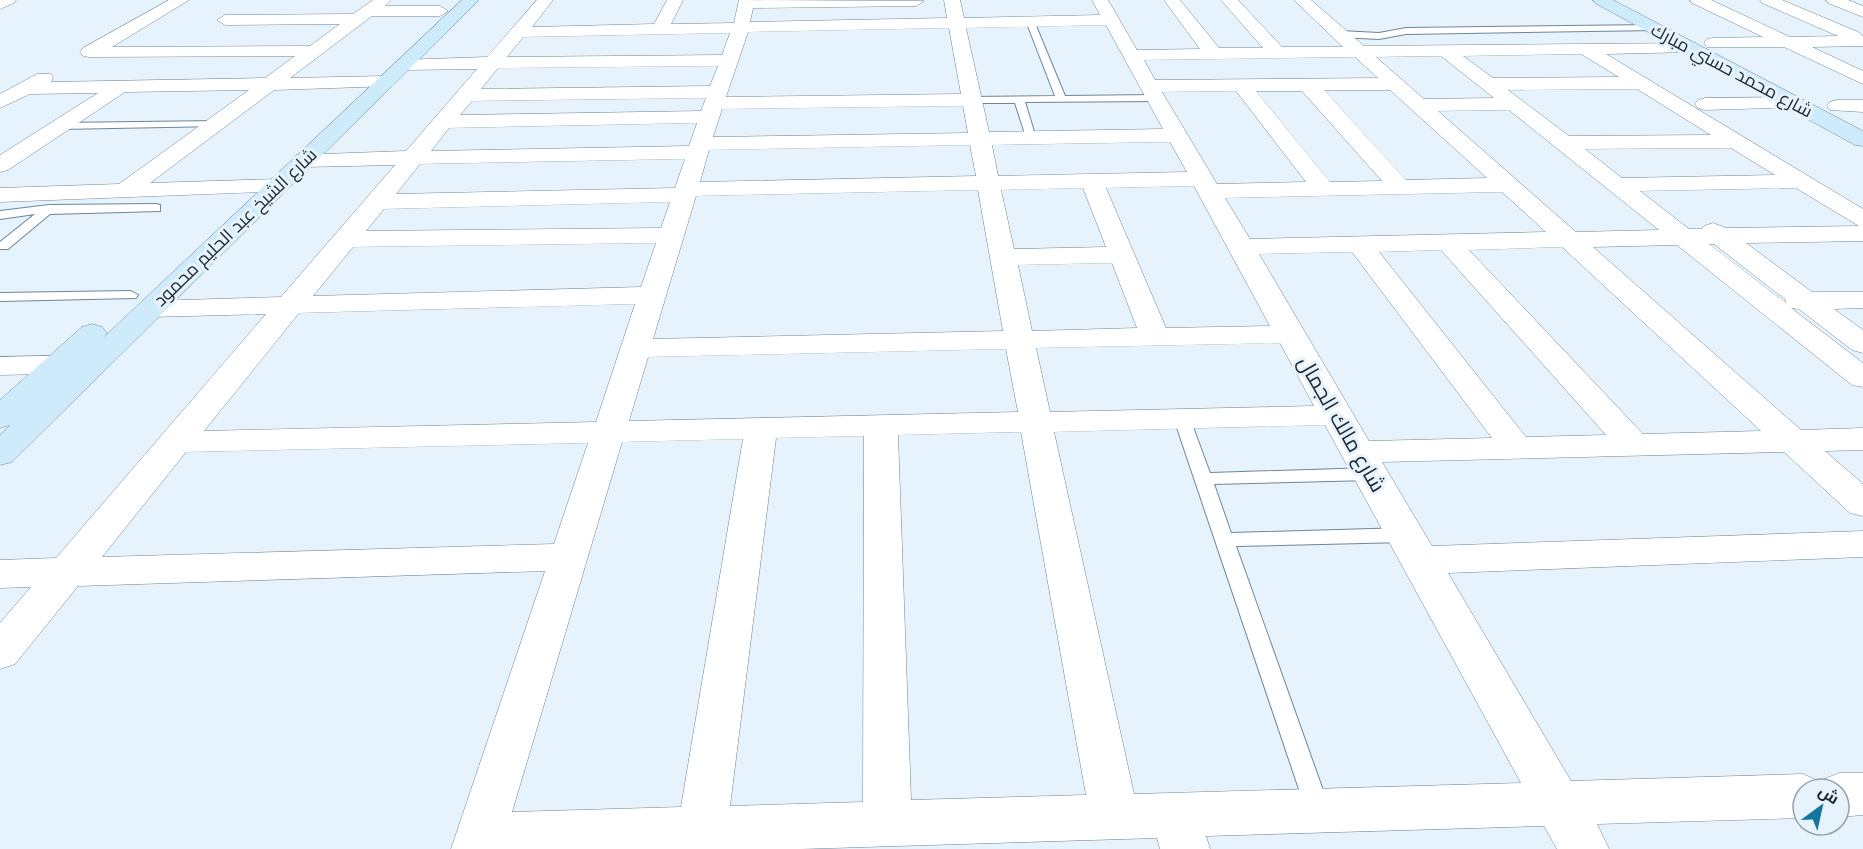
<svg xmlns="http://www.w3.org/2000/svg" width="1863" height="849" viewBox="0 0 1863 849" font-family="Lora,Cairo,serif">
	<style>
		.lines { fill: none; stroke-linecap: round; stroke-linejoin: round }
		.lane-casing { stroke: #6b879a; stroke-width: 2 }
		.street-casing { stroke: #6b879a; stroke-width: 1 }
		.secondary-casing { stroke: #6b879a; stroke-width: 1 }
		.lane { fill: #fff; fill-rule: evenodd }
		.street { fill: #fff; fill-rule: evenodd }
		.secondary { fill: #ceebfc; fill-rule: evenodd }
		.labels { text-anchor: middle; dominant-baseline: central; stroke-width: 6; stroke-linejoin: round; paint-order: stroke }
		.far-street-label { font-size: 18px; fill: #1a262e; stroke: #e7f3fc }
		.street-label { font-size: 21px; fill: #1a262e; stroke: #e7f3fc }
	</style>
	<rect width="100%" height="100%" fill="#e7f3fc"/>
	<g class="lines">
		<defs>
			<g id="lane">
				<polygon points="1030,19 1034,21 1065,96 1155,95 1160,98 1155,101 1025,102 1036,138 1035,140 1027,140 1015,103 972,103 967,100 972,97 1055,96 1026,21"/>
				<polygon points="1654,25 1657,26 1657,30 1406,34 1379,39 1340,37 1336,34 1340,31 1379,33 1406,28"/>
				<polygon points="216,121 221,124 220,126 60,129 55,126 60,123"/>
				<polygon points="156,204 160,205 160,211 50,214 8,249 0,249 0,242 35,214 0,219 0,211 49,205"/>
				<polygon points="131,291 138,295 136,298 0,301 0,293"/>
				<polygon points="1182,414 1190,419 1210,473 1371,468 1377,470 1380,474 1377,478 1371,480 1214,484 1231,533 1405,528 1412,530 1414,535 1412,540 1405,542 1236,546 1330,810 1327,818 1318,821 1309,818 1306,810 1174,419"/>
			</g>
			<g id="street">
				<polygon points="0,0 16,0 14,3 0,9"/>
				<polygon points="169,0 189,0 112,47 310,46 340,24 225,25 217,20 225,15 353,14 373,0 391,0 385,6 440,6 448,11 440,16 372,16 290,78 385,76 392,78 395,82 392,86 274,90 150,183 278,179 286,181 290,186 286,191 0,202 0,188 119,184 249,90 125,92 8,170 0,172 0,155 98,93 30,94 0,108 0,94 37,74 51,74 53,78 51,82 265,78 295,56 89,57 83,56 80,52 83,48"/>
				<path d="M537,0h16l-21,27 122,-3 13,-24h16l-12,24 63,-1 5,-23 185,1 -8,5 -163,2 -3,14 197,-4 -3,-18h16l4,18 136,-3 -8,-15h16l29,50 63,-1 -36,-49h16l39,48h44l-42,-48h17l44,47h61l-49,-47h17l53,46 332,-3 3,4 -3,4 -6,1 -84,2 257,155v32l-117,2 66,49h51v16l-29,1 29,21v23l-11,-3 -53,-41 -8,-1 72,55v24l-11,-2 -175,-140 -84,2 208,183 62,-2v22l-38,1 38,33v32l-13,-3 -66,-61 -402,10 50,84 431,-15v26l-415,16 123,208 232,-7 18,8 1,-2 17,-7h24v42l-24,2v-28h-36v29l-206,6 12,25h-52l-13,-23 -338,10 4,13h-50l-3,-11 -357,11h-349l94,-278 -467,15 -63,78 -15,5v-46l31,-36 -31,1v-28l56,-2 210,-244 -116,3 -10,-2 -4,-6 4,-6 10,-2 131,-4 114,-132 -91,2 -8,-2 -3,-5 3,-5 110,-4 71,-82 -72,1 -6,-2 -3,-4 3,-4 88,-3zM1106,25l57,104 -174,3 -23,-104zM949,28l12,66 -235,3 22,-65zM730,33l-8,22 -215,2 16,-20zM1581,54l38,23 -126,1 -30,-22zM1441,56l53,42 -70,1 -48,-42zM1355,57l23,21 -223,2 -11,-20zM718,66l-8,20 -229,3 17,-21zM1637,89l74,46 -142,1 -61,-46zM1324,90h66l97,88 -81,2zM1236,91l70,91 -89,2 -55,-92zM1256,91h46l80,90 -52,1zM706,98l-5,13 -241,4 12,-14zM963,106l5,27 -255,4 9,-28zM1509,110l150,120 -83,2 -138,-121zM697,123l-8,23 -258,5 18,-23zM1170,142l17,30 -189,4 -6,-31zM970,145l6,31 -276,6 9,-32zM1731,148l44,27 -153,3 -37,-29zM685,159l-10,29 -279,6 24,-30zM1194,186l76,140 -104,2 -60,-140zM1083,188l23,59 -92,2 -13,-59zM1796,188l63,38 -133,2 -13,-5 -9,3 -2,3h-13l-49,-38zM978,190l25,141 -350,8 43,-143zM1502,192l44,40 -296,7 -25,-41zM670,202l-9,26 -295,3 18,-22zM656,243l-15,44 -328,9 40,-49zM1709,244h5l71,55 1,4zM1562,247l199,184 -118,3 -174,-184zM1441,250l165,185 -80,2 -147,-185zM1352,252l140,186 -123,3 -110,-187zM1112,263l25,65 -105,3 -14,-66zM635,304l-39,118 -392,9 95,-118zM1280,343l34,63 -264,6 -14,-64zM1006,349l12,63 -389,9 19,-64zM1325,425l196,358 -387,11 -80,-362zM1021,432l65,363 -175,5 -13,-365zM864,436l-1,366 -133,4 46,-368zM743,439l-62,368 -169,5 110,-370zM588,443l-34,101 -452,13 84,-105z"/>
				<polygon points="1690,0 1711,0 1790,37 1838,36 1762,3 1760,0 1782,0 1858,32 1863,36 1863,46 1812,47 1863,71 1863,84 1784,47 1707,47 1704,43 1707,39 1713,38 1763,37 1692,3"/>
				<polygon points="1826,0 1848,0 1863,6 1863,17 1828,3"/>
				<polygon points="1795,97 1802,99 1805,103 1802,107 1705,110 1698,108 1695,104 1698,100 1705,98"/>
				<polygon points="1837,100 1863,100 1863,112 1830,110 1827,106 1830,102"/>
				<polygon points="85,355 96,358 100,364 96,370 85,373 0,375 0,357"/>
			</g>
			<g id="secondary">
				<polygon points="462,0 479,0 12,462 0,465 0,435 10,425 0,428 0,400 82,327 92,324 102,327 107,333 104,337"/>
				<polygon points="1593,0 1613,0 1863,131 1863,146 1855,145 1595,3"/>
			</g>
		</defs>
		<use href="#lane" class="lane-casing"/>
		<use href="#street" class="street-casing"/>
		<use href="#secondary" class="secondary-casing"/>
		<use href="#lane" class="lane"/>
		<use href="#street" class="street"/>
		<use href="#secondary" class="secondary"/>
	</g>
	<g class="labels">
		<g class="far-street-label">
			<text transform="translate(1732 70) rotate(28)">شارع محمد حسني مبارك</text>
			<text transform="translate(235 227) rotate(-44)">شارع الشيخ عبد الحليم محمود</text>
		</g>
		<g class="street-label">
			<text transform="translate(1342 424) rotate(60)">شارع مالك الجمال</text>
		</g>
	</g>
	<g transform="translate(1821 807) rotate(33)"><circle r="28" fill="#e7f3fc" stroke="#95a1aa" stroke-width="1.5"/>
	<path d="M0-4.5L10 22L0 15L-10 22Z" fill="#1574a2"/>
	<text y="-9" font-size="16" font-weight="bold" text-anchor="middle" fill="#1a262e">ش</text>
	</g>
</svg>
